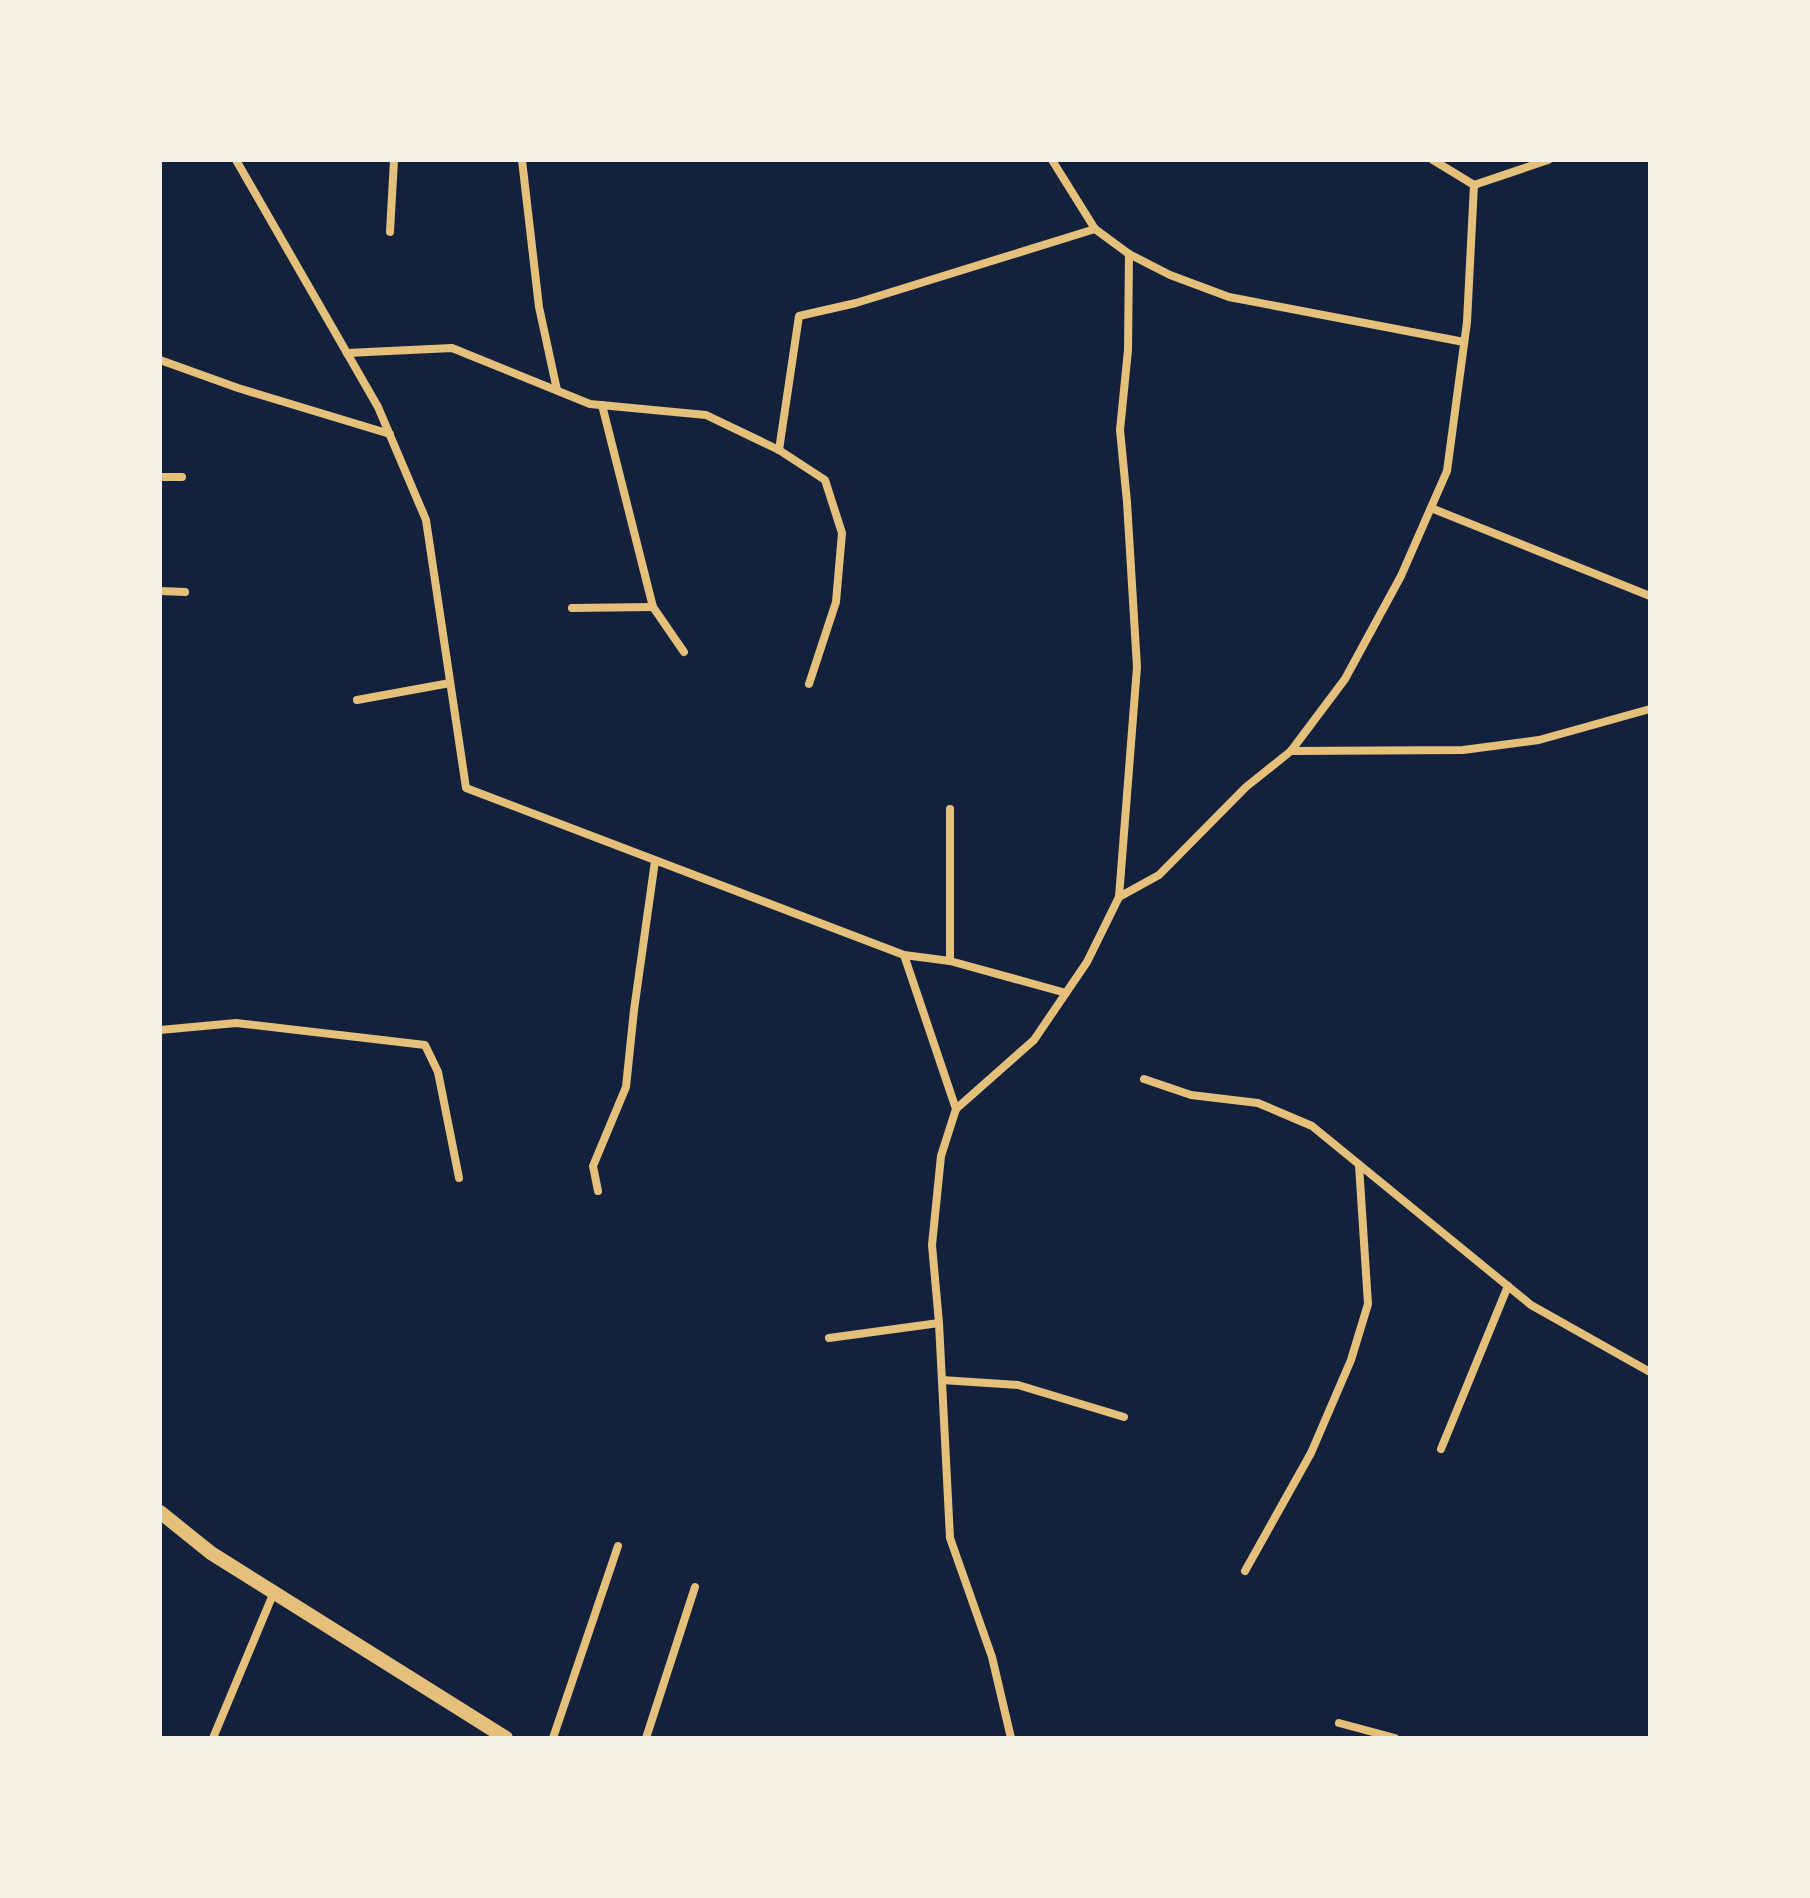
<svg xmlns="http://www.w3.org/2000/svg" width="1810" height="1898" viewBox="0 0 1810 1898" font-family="Georgia,serif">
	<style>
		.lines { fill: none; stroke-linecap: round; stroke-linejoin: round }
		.minor { stroke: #e5c07b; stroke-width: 8 }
		.tertiary { stroke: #e5c07b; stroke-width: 14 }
	</style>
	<rect width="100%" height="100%" fill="#14213d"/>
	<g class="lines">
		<g class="minor">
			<polyline points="236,160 378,407 426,520 466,788 904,955 956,1109"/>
			<polyline points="522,160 539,307 557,390"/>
			<polyline points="1052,160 1095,229 1129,254 1170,275 1229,297 1464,342"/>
			<polyline points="1433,160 1474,185"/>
			<polyline points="1474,185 1548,160"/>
			<polyline points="390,232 394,160"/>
			<polyline points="347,353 452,348 590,404 706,415 779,450 825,480 842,533 836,602 809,684"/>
			<polyline points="160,360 238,388 390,434"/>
			<polyline points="602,405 653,607 684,652"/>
			<polyline points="779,450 799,316 856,303 1095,229"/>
			<polyline points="160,477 182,477"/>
			<polyline points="1431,508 1650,596"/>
			<polyline points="160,591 185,592"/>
			<polyline points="572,608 653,607"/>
			<polyline points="357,700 450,683"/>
			<polyline points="1291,751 1463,750 1539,740 1650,709"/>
			<polyline points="1119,897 1137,667 1127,502 1120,430 1128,350 1129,254"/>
			<polyline points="904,955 950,961 1066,993"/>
			<polyline points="950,961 950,809"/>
			<polyline points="160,1030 236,1023 425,1045 438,1072 459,1178"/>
			<polyline points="1144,1079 1191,1095 1258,1103 1312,1126 1531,1305 1650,1372"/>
			<polyline points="598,1191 593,1166 626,1087 634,1010 655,861"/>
			<polyline points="829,1338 939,1323"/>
			<polyline points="942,1380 1018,1385 1124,1417"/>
			<polyline points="1441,1449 1508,1286"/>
			<polyline points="1245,1571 1311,1453 1351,1360 1368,1304 1359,1165"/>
			<polyline points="1339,1723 1395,1738"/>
			<polyline points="213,1738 274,1592"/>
			<polyline points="553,1738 618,1546"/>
			<polyline points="646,1738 695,1587"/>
			<polyline points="1011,1738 992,1657 950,1538 939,1323 932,1245 941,1156 956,1109 1034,1040 1087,962 1119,897 1159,875 1246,787 1291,751 1345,679 1401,576 1447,471 1467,322 1474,185"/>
		</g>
		<polyline class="tertiary" points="160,1512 211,1553 506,1738"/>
	</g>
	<rect width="1810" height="1898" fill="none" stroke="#f6f1e7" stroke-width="324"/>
</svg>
